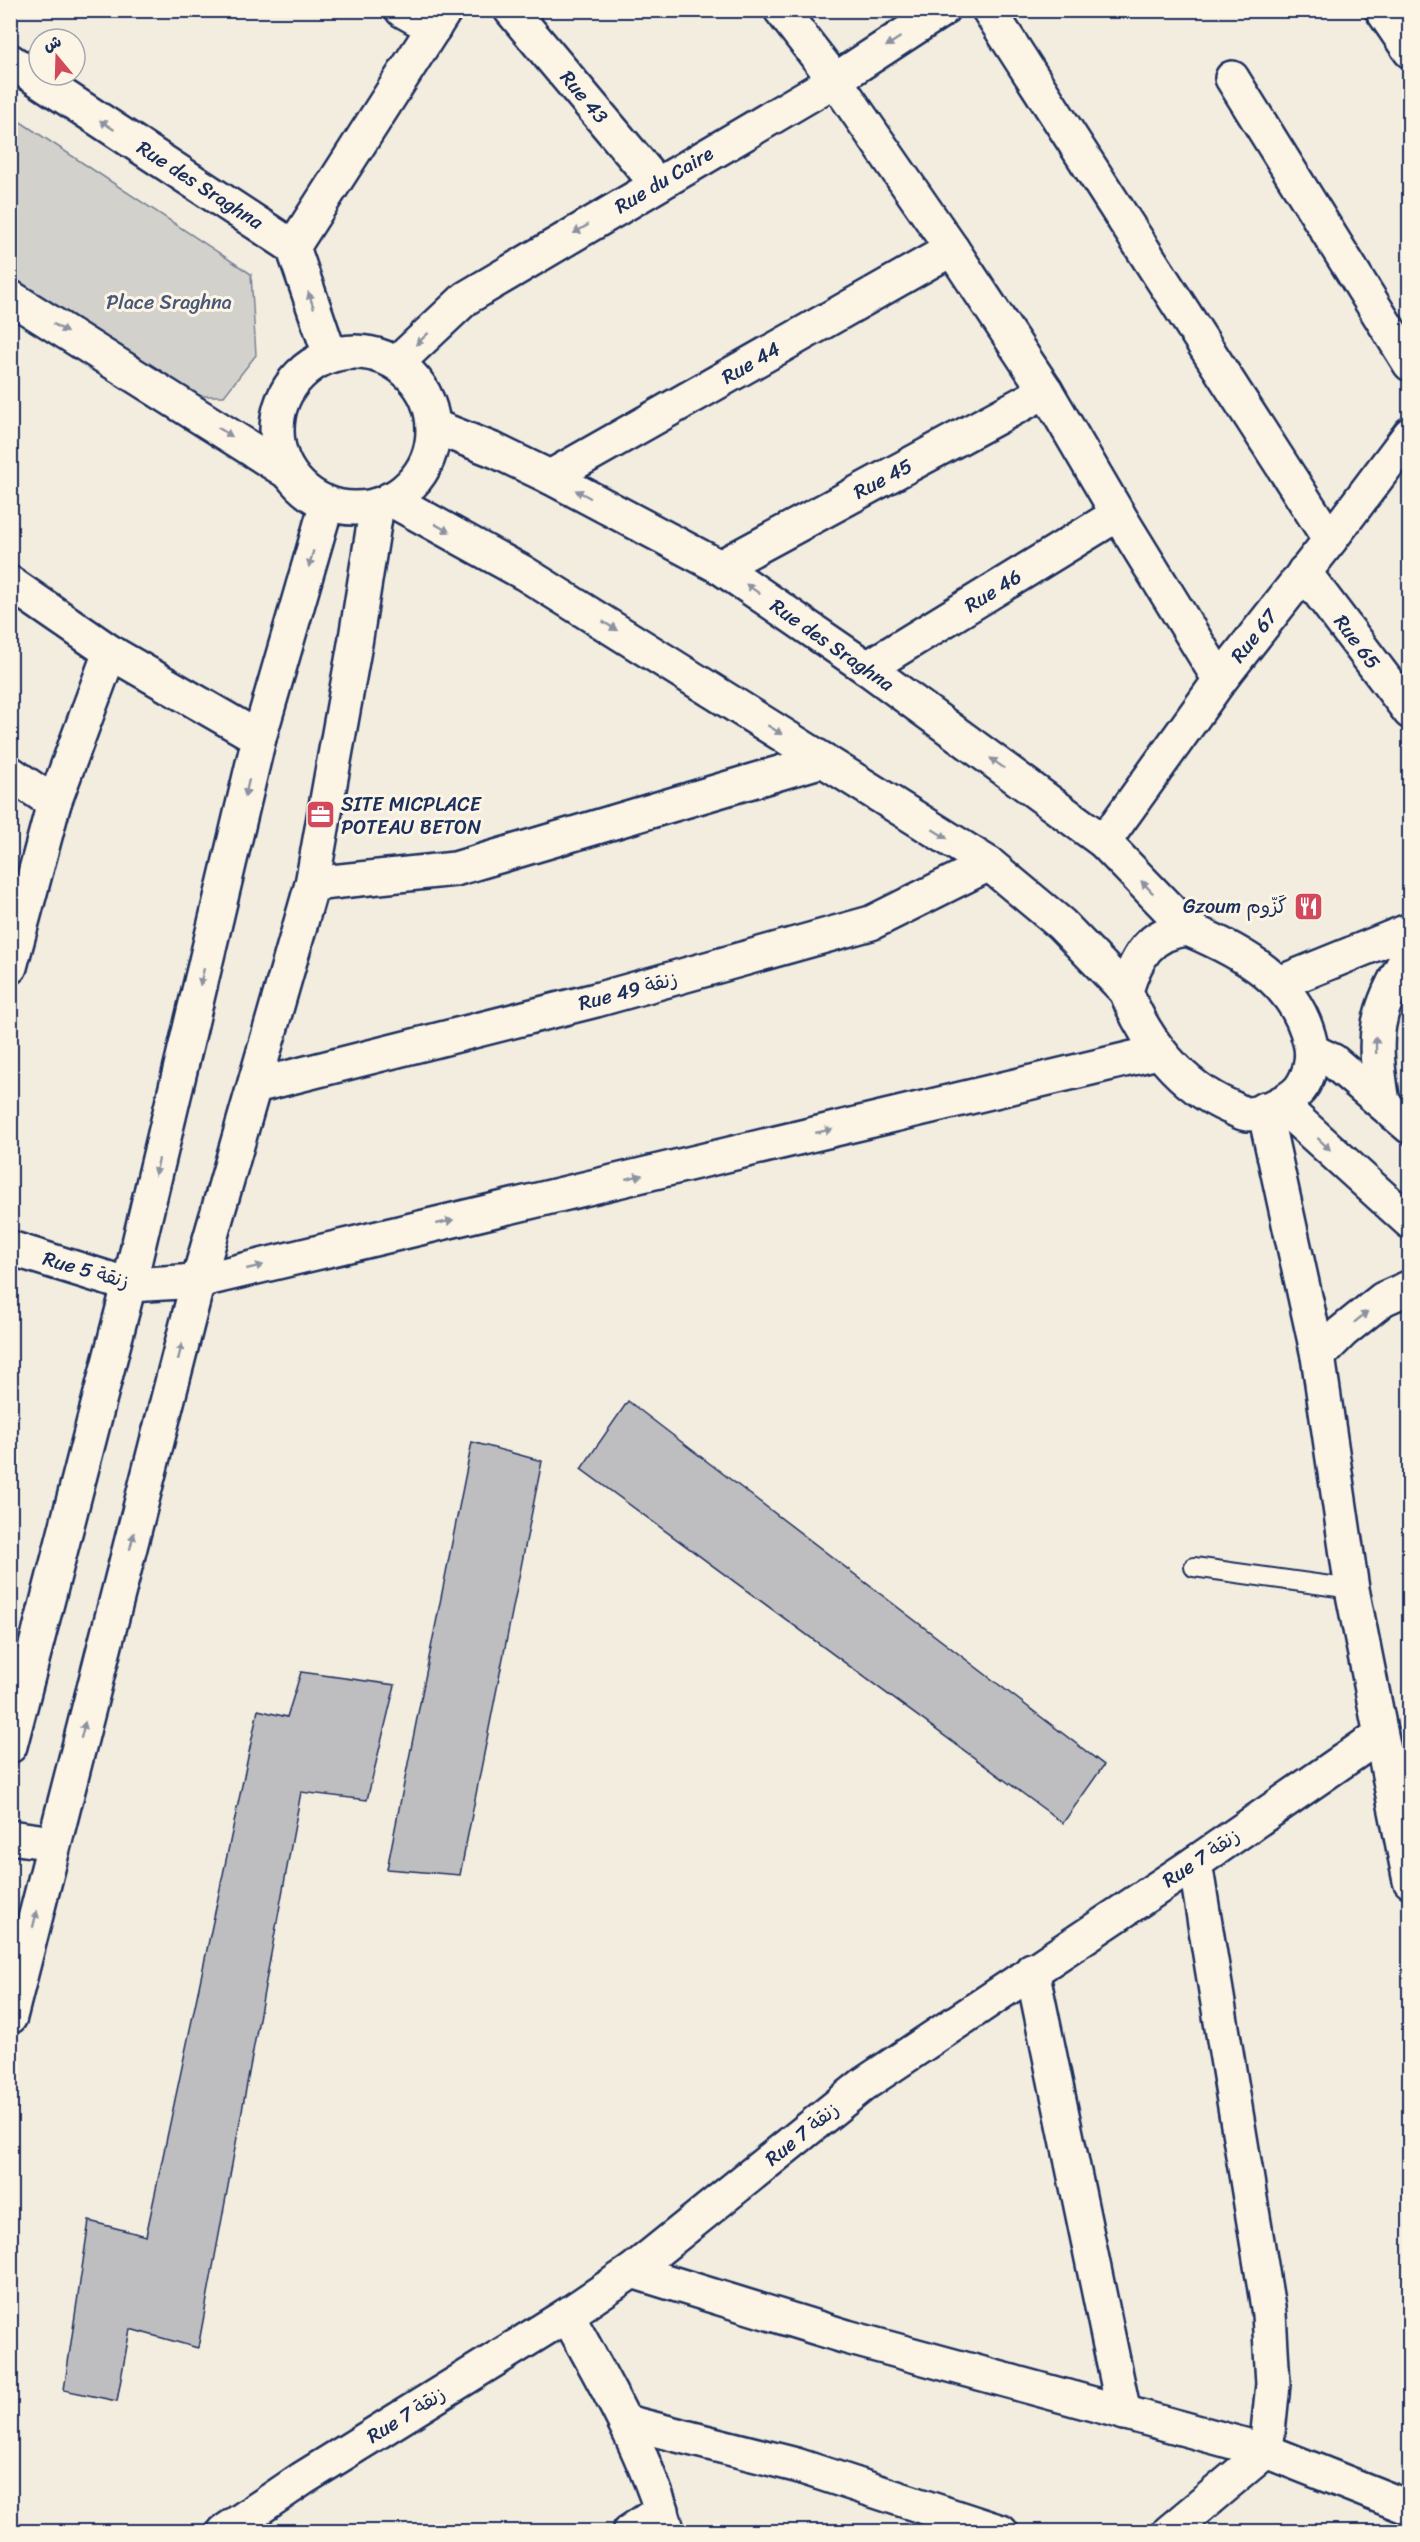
<svg xmlns="http://www.w3.org/2000/svg" width="1420" height="2542" viewBox="0 0 1420 2542" font-family="Sriracha,'Playpen Sans Arabic',sans-serif">
	<style>
		.green { fill: #d3d1cc; stroke: #778095; stroke-width: 1.5 }
		.building { fill: #bebec0; stroke: #1b2f5e; stroke-width: 1.5 }
		.lines { fill: none; stroke-linecap: round; stroke-linejoin: round }
		.service-casing { stroke: #1b2f5e; stroke-width: 22 }
		.minor-casing { stroke: #1b2f5e; stroke-width: 38 }
		.tertiary-casing { stroke: #1b2f5e; stroke-width: 38 }
		.service { stroke: #fcf5e5; stroke-width: 18 }
		.minor { stroke: #fcf5e5; stroke-width: 33 }
		.tertiary { stroke: #fcf5e5; stroke-width: 33 }
		.oneway { fill: #8c92a2 }
		.labels { text-anchor: middle; dominant-baseline: central; stroke-width: 6; stroke-linejoin: round; paint-order: stroke }
		.street-label { font-size: 20px; fill: #1b2f5e; stroke: #fcf5e5 }
		.park-label { font-size: 20px; fill: #49587a; stroke: #fcf5e5 }
		.poi-label { font-size: 20px; fill: #1b2f5e; stroke: #fcf5e5; text-anchor: start }
	</style>
	<rect width="100%" height="100%" fill="#f3ede0"/>
	<filter id="ink" filterUnits="userSpaceOnUse"><feTurbulence type="fractalNoise" baseFrequency=".0167" numOctaves="2"/><feDisplacementMap in="SourceGraphic" scale="12" xChannelSelector="R" yChannelSelector="G"/><feConvolveMatrix kernelMatrix="1 2 1 2 8 2 1 2 1" color-interpolation-filters="sRGB"/></filter>
	<g filter="url(#ink)">
		<polygon class="green" points="10,115 251,274 256,355 224,396 186,396 11,279"/>
		<g class="building">
			<polygon points="628,1401 1104,1765 1063,1823 581,1469"/>
			<polygon points="472,1442 542,1461 460,1875 387,1869"/>
			<polygon points="301,1672 395,1685 367,1800 301,1792 198,2348 130,2329 117,2401 64,2390 89,2221 146,2236 258,1710 287,1717"/>
		</g>
		<g class="lines">
			<defs>
				<polyline id="service" points="1194,1567 1352,1589"/>
				<g id="minor">
					<polyline points="402,10 434,28"/>
					<polyline points="511,10 657,184"/>
					<polyline points="781,10 835,80 952,249 1046,391 1118,514 1220,680"/>
					<polyline points="989,10 1330,540"/>
					<polyline points="1382,10 1410,51"/>
					<polyline points="1232,78 1410,364"/>
					<polyline points="293,247 445,10"/>
					<polyline points="397,363 466,298 835,80 942,10"/>
					<polyline points="550,477 952,249"/>
					<polyline points="720,567 1046,391"/>
					<polyline points="1304,572 1410,712"/>
					<polyline points="10,583 110,652 259,738"/>
					<polyline points="867,668 1118,514"/>
					<polyline points="10,773 54,803"/>
					<polyline points="1104,842 1220,680 1330,540 1410,434"/>
					<polyline points="312,884 455,869 823,760"/>
					<polyline points="10,967 54,803 110,652"/>
					<polyline points="1279,983 1410,930"/>
					<polyline points="255,1086 596,1000 871,923 989,864"/>
					<polyline points="1264,1109 1318,1356 1352,1589 1410,1881"/>
					<polyline points="10,1248 129,1285 198,1281 1158,1052"/>
					<polyline points="10,1837 54,1843"/>
					<polyline points="1032,1970 1124,2413"/>
					<polyline points="632,2271 847,2337 1266,2451 1410,2508"/>
					<path d="M567,2315c39,70 79,139 101,217"/>
					<polyline points="626,2422 796,2465 1001,2532"/>
					<polyline points="224,2532 302,2479 567,2315 632,2271 864,2084 1195,1863 1379,1736"/>
					<polyline points="629,2532 662,2510"/>
					<polyline points="1169,2532 1266,2451 1273,2384 1269,2314 1195,1863"/>
				</g>
				<g id="tertiary">
					<polyline points="10,61 293,247 330,355"/>
					<polyline points="10,297 289,473"/>
					<circle cx="355" cy="430" r="78"/>
					<polyline points="433,426 496,451 550,477 720,567 867,668 1104,842 1188,929"/>
					<polyline points="390,499 524,573 989,864 1061,924 1126,991"/>
					<path d="M1188,929c54,23 108,51 122,113 4,15 0,34 -10,47 -9,11 -38,25 -53,25 -5,0 -12,-5 -17,-7 -49,-21 -85,-66 -104,-116 10,-33 23,-59 62,-62z"/>
					<polyline points="1312,1051 1333,1061 1410,1127"/>
					<path d="M1383,1103c-11,-71 -9,-88 27,-150"/>
					<polyline points="1281,1105 1410,1222"/>
					<polyline points="1318,1356 1342,1332 1383,1299 1410,1287"/>
					<polyline points="10,1746 129,1285 259,738 327,503"/>
					<polyline points="10,2017 198,1281 312,884 355,644 377,505"/>
				</g>
			</defs>
			<use href="#service" class="service-casing"/>
			<use href="#minor" class="minor-casing"/>
			<use href="#tertiary" class="tertiary-casing"/>
			<use href="#service" class="service"/>
			<use href="#minor" class="minor"/>
			<use href="#tertiary" class="tertiary"/>
		</g>
		<defs><path id="oneway-solid" d="M-6-.8H1V-3.2L6.5 0L1 3.2V.8H-6Z" transform="scale(1.5)"/></defs>
		<g class="oneway">
			<use href="#oneway-solid" transform="translate(893 42) rotate(147)"/>
			<use href="#oneway-solid" transform="translate(107 125) rotate(-147)"/>
			<use href="#oneway-solid" transform="translate(581 229) rotate(149)"/>
			<use href="#oneway-solid" transform="translate(311 300) rotate(-109)"/>
			<use href="#oneway-solid" transform="translate(60 328) rotate(32)"/>
			<use href="#oneway-solid" transform="translate(422 339) rotate(137)"/>
			<use href="#oneway-solid" transform="translate(225 432) rotate(32)"/>
			<use href="#oneway-solid" transform="translate(583 494) rotate(-152)"/>
			<use href="#oneway-solid" transform="translate(442 528) rotate(29)"/>
			<use href="#oneway-solid" transform="translate(311 559) rotate(106)"/>
			<use href="#oneway-solid" transform="translate(753 589) rotate(-145)"/>
			<use href="#oneway-solid" transform="translate(610 626) rotate(32)"/>
			<use href="#oneway-solid" transform="translate(775 730) rotate(32)"/>
			<use href="#oneway-solid" transform="translate(997 763) rotate(-144)"/>
			<use href="#oneway-solid" transform="translate(247 788) rotate(103)"/>
			<use href="#oneway-solid" transform="translate(940 834) rotate(32)"/>
			<use href="#oneway-solid" transform="translate(1147 887) rotate(-134)"/>
			<use href="#oneway-solid" transform="translate(202 977) rotate(103)"/>
			<use href="#oneway-solid" transform="translate(1376 1045) rotate(-91)"/>
			<use href="#oneway-solid" transform="translate(824 1131) rotate(-13)"/>
			<use href="#oneway-solid" transform="translate(1324 1144) rotate(43)"/>
			<use href="#oneway-solid" transform="translate(157 1167) rotate(103)"/>
			<use href="#oneway-solid" transform="translate(634 1177) rotate(-13)"/>
			<use href="#oneway-solid" transform="translate(445 1222) rotate(-13)"/>
			<use href="#oneway-solid" transform="translate(255 1267) rotate(-13)"/>
			<use href="#oneway-solid" transform="translate(1361 1317) rotate(-39)"/>
			<use href="#oneway-solid" transform="translate(180 1352) rotate(-76)"/>
			<use href="#oneway-solid" transform="translate(132 1541) rotate(-76)"/>
			<use href="#oneway-solid" transform="translate(83 1730) rotate(-76)"/>
			<use href="#oneway-solid" transform="translate(35 1919) rotate(-76)"/>
		</g>
	</g>
	<defs>
		<symbol id="office-square" viewBox="-11 -11 22 22"><rect x="-9" y="-9" width="18" height="18" rx="4" fill="#d1495b" stroke="#fcf5e5"/><path d="M-6-3h4V-5.5h4V-3h4V5H-6ZM-1-4.5V-3h2v-1.5ZM-6 0V1H6V0Z" fill="#fff"/></symbol>
		<symbol id="restaurant-square" viewBox="-11 -11 22 22"><rect x="-9" y="-9" width="18" height="18" rx="4" fill="#d1495b" stroke="#fcf5e5"/><path d="M-5-6h1v4h1v-4h1v4h1v-4h1v5L-1.5 .5V6h-2V.5L-5-1ZM5-6V6H3V1.5H1.5Q1.5-4 5-6Z" fill="#fff"/></symbol>
	</defs>
	<g fill-rule="evenodd">
		<use href="#office-square" x="304" y="798" width="33" height="33"/>
		<use href="#restaurant-square" x="1292" y="890" width="33" height="33"/>
	</g>
	<g class="labels">
		<g class="street-label">
			<text transform="translate(584 97) rotate(50)">Rue 43</text>
			<text transform="translate(664 180) rotate(-31)">Rue du Caire</text>
			<text transform="translate(200 185) rotate(33)">Rue des Sraghna</text>
			<text transform="translate(751 363) rotate(-30)">Rue 44</text>
			<text transform="translate(883 479) rotate(-28)">Rue 45</text>
			<text transform="translate(993 591) rotate(-32)">Rue 46</text>
			<text transform="translate(1254 636) rotate(-52)">Rue 67</text>
			<text transform="translate(1357 642) rotate(53)">Rue 65</text>
			<text transform="translate(832 645) rotate(35)">Rue des Sraghna</text>
			<text transform="translate(628 991) rotate(-15)">Rue 49 زنقة</text>
			<text transform="translate(86 1270) rotate(16)">Rue 5 زنقة</text>
			<text transform="translate(1201 1858) rotate(-34)">Rue 7 زنقة</text>
			<text transform="translate(802 2134) rotate(-39)">Rue 7 زنقة</text>
			<text transform="translate(406 2415) rotate(-32)">Rue 7 زنقة</text>
		</g>
		<g class="park-label">
			<text x="169" y="302">Place Sraghna</text>
		</g>
		<g class="poi-label">
			<text x="341" y="804">SITE MICPLACE<tspan x="341" dy="23">POTEAU BETON</tspan></text>
			<text x="1287" y="906" text-anchor="end">Gzoum كَزّوم</text>
		</g>
	</g>
	<rect width="1420" height="2542" fill="none" stroke="#fcf5e5" stroke-width="36"/>
	<rect x="18" y="18" width="1384" height="2506" fill="none" stroke="#1b2f5e" stroke-width="2" filter="url(#ink)"/>
	<g transform="translate(57 57) rotate(341)"><circle r="28" fill="#fcf5e5" stroke="#a2a6af" stroke-width="1.5"/>
	<path d="M0-4.5L10 22L0 15L-10 22Z" fill="#d1495b"/>
	<text y="-9" font-size="16" font-weight="bold" text-anchor="middle" fill="#1b2f5e">ش</text>
	</g>
</svg>
